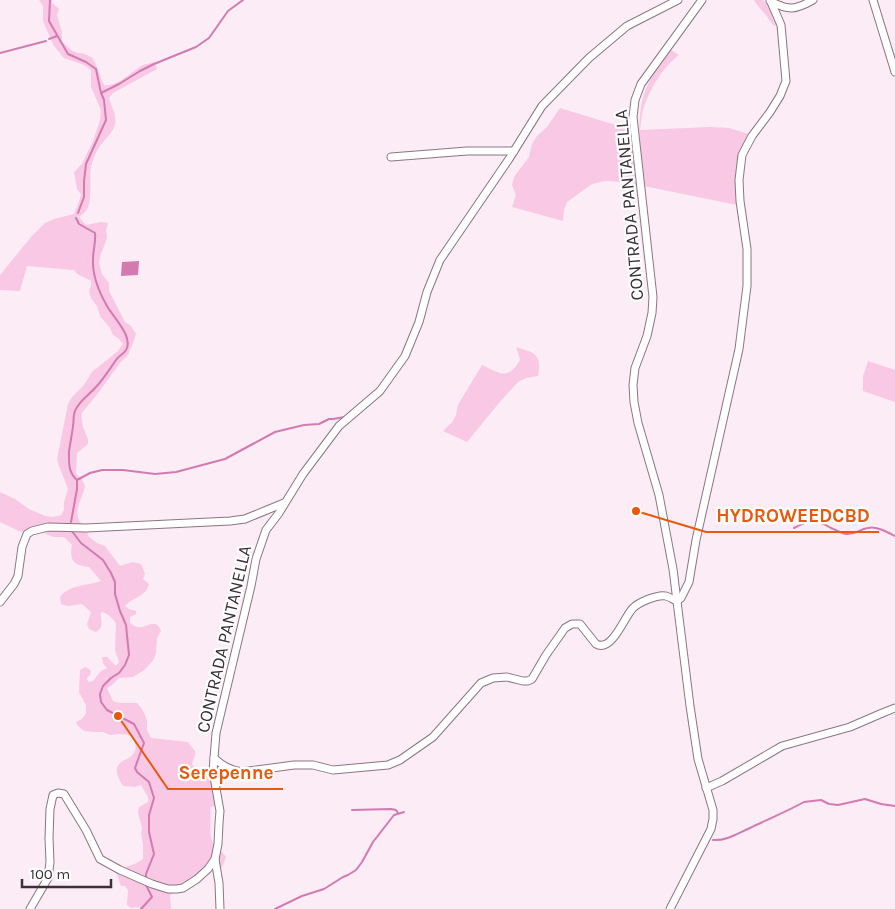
<svg xmlns="http://www.w3.org/2000/svg" width="895" height="909" viewBox="0 0 895 909" font-family="Karla,sans-serif">
	<style>
		.green { fill: #f9c8e4 }
		.water { fill: #d37ab1 }
		.lines { fill: none; stroke-linecap: round; stroke-linejoin: round }
		.stream { stroke: #d37ab1; stroke-width: 2 }
		.minor-casing { stroke: #8c7582; stroke-width: 9 }
		.minor { stroke: #fff; stroke-width: 7 }
		.labels { text-anchor: middle; dominant-baseline: central; stroke-width: 4.5; stroke-linejoin: round; paint-order: stroke }
		.street-label { font-size: 18px; fill: #3a3036; stroke: #fff }
		.leader { fill: none; stroke: #e8590c; stroke-width: 2 }
		.callout-dot { fill: #e8590c; stroke: #fff; stroke-width: 2 }
		.callout-label { font-size: 19px; text-anchor: middle; font-weight: bold; fill: #e8590c; stroke: #fff; stroke-width: 4.5; stroke-linejoin: round; paint-order: stroke }
	</style>
	<rect width="100%" height="100%" fill="#fcecf5"/>
	<g class="green">
		<path d="M39,0h13v3l7,6 -2,6 5,17v10c4,3 8,8 13,10 6,2 13,1 18,7 5,8 7,18 11,26 15,2 26,-13 39,-20 3,-1 8,-2 12,-3l2,7 -44,24 -4,5c2,8 8,17 6,26 -2,9 -10,15 -15,22 -5,7 -7,14 -9,21 -2,12 2,38 -6,45 -1,2 -4,3 -6,5l7,8 15,-3 7,1 -2,7 1,8 -6,16 -2,9 3,11 7,9v8l16,31 6,4 5,8 -3,9 -5,12 -8,8 -21,29 -18,22 2,13 5,12v5l-11,9 -1,21 6,5 3,7c-4,18 -16,29 2,43l1,7 9,7 8,3 15,20 13,-4 8,2 4,10 -2,5 6,5c-3,13 -16,13 -24,22l4,3 7,2v3l-6,3v6c14,13 24,-10 31,8l-4,7 -1,15 -2,6 -4,5 -6,6 -11,7 -14,1 -7,7 -5,3 6,13 6,2h18l5,6 3,6 2,6v9l4,8 37,4 7,9v4l-3,9c4,6 9,9 17,9l3,5 5,28 -7,1c2,10 -1,20 1,30 1,5 3,7 2,12l9,3 4,5 -4,10 -3,3 -5,-4 -21,21 -7,3 -9,-2 -7,8 1,13h-29v-1l-5,-1 -6,1 -4,-3 1,-15 -3,-4h-4l-5,-15c9,-5 18,-5 27,-12v-15l-2,-10 1,-6 -4,-15 1,-6 9,-5v-5l-7,-12 -6,2 -12,-1c-23,-36 26,-17 9,-51l-13,-1 -9,1 -7,-3h-8l-11,-1 -6,-5 -2,-4 6,-3 4,-6v-8l-7,-13 1,-22 5,-3 4,2 2,2 -1,4 -3,3 1,4 5,-1 8,-10 6,-3 -4,-5 -1,-6h5l9,9 3,-4 -4,-12 1,-27c-4,-5 -8,-10 -15,-11 -1,9 4,14 -5,20l-7,-3 -2,-5 4,-12 -9,-8 -14,2 -7,-2 -1,-7c10,-13 27,-11 41,-16l-12,-14c-15,-2 -20,-6 -17,-22l-8,-8h-11l-9,-4 -11,2 -14,-4 -19,-9v-30l15,7 14,10 16,7 8,1 8,-2 3,-5v-8l4,-13 -9,-23 -2,-7 11,-55 5,-8 11,-11 8,-13 26,-21 5,-7 -4,-5 -6,-4 -3,-7 -10,-12 -3,-10 -6,-8 -2,-7 2,-5v-5c-6,-5 -13,-4 -17,-11l-47,-4 -7,25 -20,-1v-15l32,-39 13,-13 9,-4 20,-5 5,-12 2,-8 -4,-5 -3,-17 8,-8 11,-23 7,-21 1,-10 -10,-23v-17l-7,-5 -20,-7 -10,-12 -9,-20 -2,-6v-14z"/>
		<path d="M754,0h9c7,7 11,15 14,25l-3,1c-3,-3 -5,-7 -8,-11 -4,-5 -9,-9 -12,-15z"/>
		<path d="M671,50l8,5c-17,13 -30,35 -36,55 -2,7 -2,14 -3,20l71,-3 18,1 20,6c-13,24 -11,44 -12,71l-93,-19c-3,-33 -11,-73 5,-104 5,-11 15,-22 22,-32z"/>
		<polygon points="560,108 632,130 639,187 622,182 605,181 592,184 567,202 564,210 563,221 512,207 516,195 512,185 514,177 529,157 532,144 537,136 547,127"/>
		<path d="M516,347c19,6 26,7 22,29l-12,2 -8,4 -19,21 -32,39 -24,-11 10,-10 3,-6 2,-10 24,-40c17,8 26,16 38,-5l-2,-8z"/>
		<polygon points="868,361 895,370 895,402 863,391 863,376"/>
	</g>
	<polygon class="water" points="139,261 138,275 121,276 122,262"/>
	<g class="lines">
		<g class="stream">
			<polyline points="50,0 49,21 68,54 86,62 96,69 101,93 104,100 106,120 86,164 84,181 84,197 78,213"/>
			<polyline points="49,39 57,36"/>
			<polyline points="0,53 46,41"/>
			<polyline points="101,93 119,84 140,71 154,64 196,47 209,38 228,11 243,0"/>
			<polyline points="77,480 90,473 102,470 123,470 155,474 176,472 225,459 275,432 304,425 319,424 329,419 333,419 345,417"/>
			<path d="M71,522l6,-33v-9c-9,-8 -8,-17 -8,-28 1,-9 3,-17 4,-26 1,-5 0,-11 2,-15 4,-10 14,-16 20,-23 8,-8 14,-18 21,-28 2,-4 8,-6 10,-10 8,-13 -13,-33 -19,-44 -8,-14 -15,-30 -14,-47 0,-9 3,-17 2,-26l-16,-9 -3,-6"/>
			<path d="M794,528c15,-8 22,-9 37,0 5,2 9,5 15,6 10,1 13,-5 22,-6 9,-2 19,4 27,8"/>
			<polyline points="71,530 81,543 103,560 111,573 115,582 115,594 120,611 126,625 129,655 125,665 119,673 111,678 103,686 100,694 101,702 107,710 134,724 144,743 135,768 137,772 149,782 154,798 149,815 149,832 154,854 146,874 146,879"/>
			<polyline points="352,810 391,809 396,810 398,813"/>
			<path d="M713,840c14,1 25,-7 37,-12 18,-9 36,-16 54,-26l17,-2 8,4 9,1 27,-6 16,5 14,2"/>
			<polyline points="141,909 152,897 146,885"/>
			<polyline points="275,909 302,896 324,889 343,877 348,875 356,870 362,862 373,842 394,815 404,812"/>
		</g>
		<defs>
			<g id="minor">
				<polyline points="873,0 895,72"/>
				<path d="M770,1c19,10 25,9 43,-1"/>
				<polyline points="391,157 467,151 514,151"/>
				<polyline points="0,602 14,584 18,576 22,547 27,534 32,531 48,527 86,528 230,521 245,519 284,503"/>
				<path d="M214,758c9,8 16,12 28,14l52,-7h19l20,5 55,-5 12,-5 33,-23 48,-54 12,-5 14,-1 16,4h5l4,-2 14,-24 19,-27 7,-4h8l16,20c16,9 28,-27 37,-36 6,-6 25,-14 33,-12 4,1 8,4 11,5l4,-3 8,-16 7,-42 43,-191 8,-63v-37l-7,-48 -1,-21 3,-25 10,-19 18,-24 10,-16 6,-15 -5,-56 -10,-23"/>
				<polyline points="706,788 722,781 782,746 850,727 880,714 895,708"/>
				<polyline points="215,859 219,883 220,909"/>
				<polyline points="30,909 48,878 50,862 49,838 50,809 53,795 58,793 64,794 86,830 100,859 120,870 152,884 168,889 177,889 183,888 197,879 208,869 215,859 218,844 219,823 220,811 213,771 216,733 251,586 256,559 266,530 279,513 303,474 339,426 380,391 405,356 419,322 427,292 440,260 509,159 542,106 589,58 627,26 678,0"/>
				<polyline points="670,909 711,829 713,819 713,810 698,759 690,706 673,569 659,495 638,423 634,402 633,385 635,368 647,336 652,313 653,297 633,117 635,100 641,84 702,0"/>
			</g>
		</defs>
		<use href="#minor" class="minor-casing"/>
		<use href="#minor" class="minor"/>
	</g>
	<g class="labels">
		<g class="street-label">
			<text transform="translate(629 205) rotate(-95)">CONTRADA PANTANELLA</text>
			<text transform="translate(224 639) rotate(-77)">CONTRADA PANTANELLA</text>
		</g>
	</g>
	<path class="leader" d="M636 511L706 532H879M118 716L168 789H283"/>
	<g class="callout-dot">
		<circle cx="636" cy="511" r="5"/>
		<circle cx="118" cy="716" r="5"/>
	</g>
	<g class="callout-label">
		<text x="793" y="522">HYDROWEEDCBD</text>
		<text x="226" y="779">Serepenne</text>
	</g>
	<path d="M22 879v8h89v-8" fill="none" stroke="#3a3036" stroke-width="2.5"/>
	<text x="30" y="879" font-size="15" fill="#3a3036" stroke="#ffffff" stroke-width="4" paint-order="stroke">100 m</text>
</svg>
